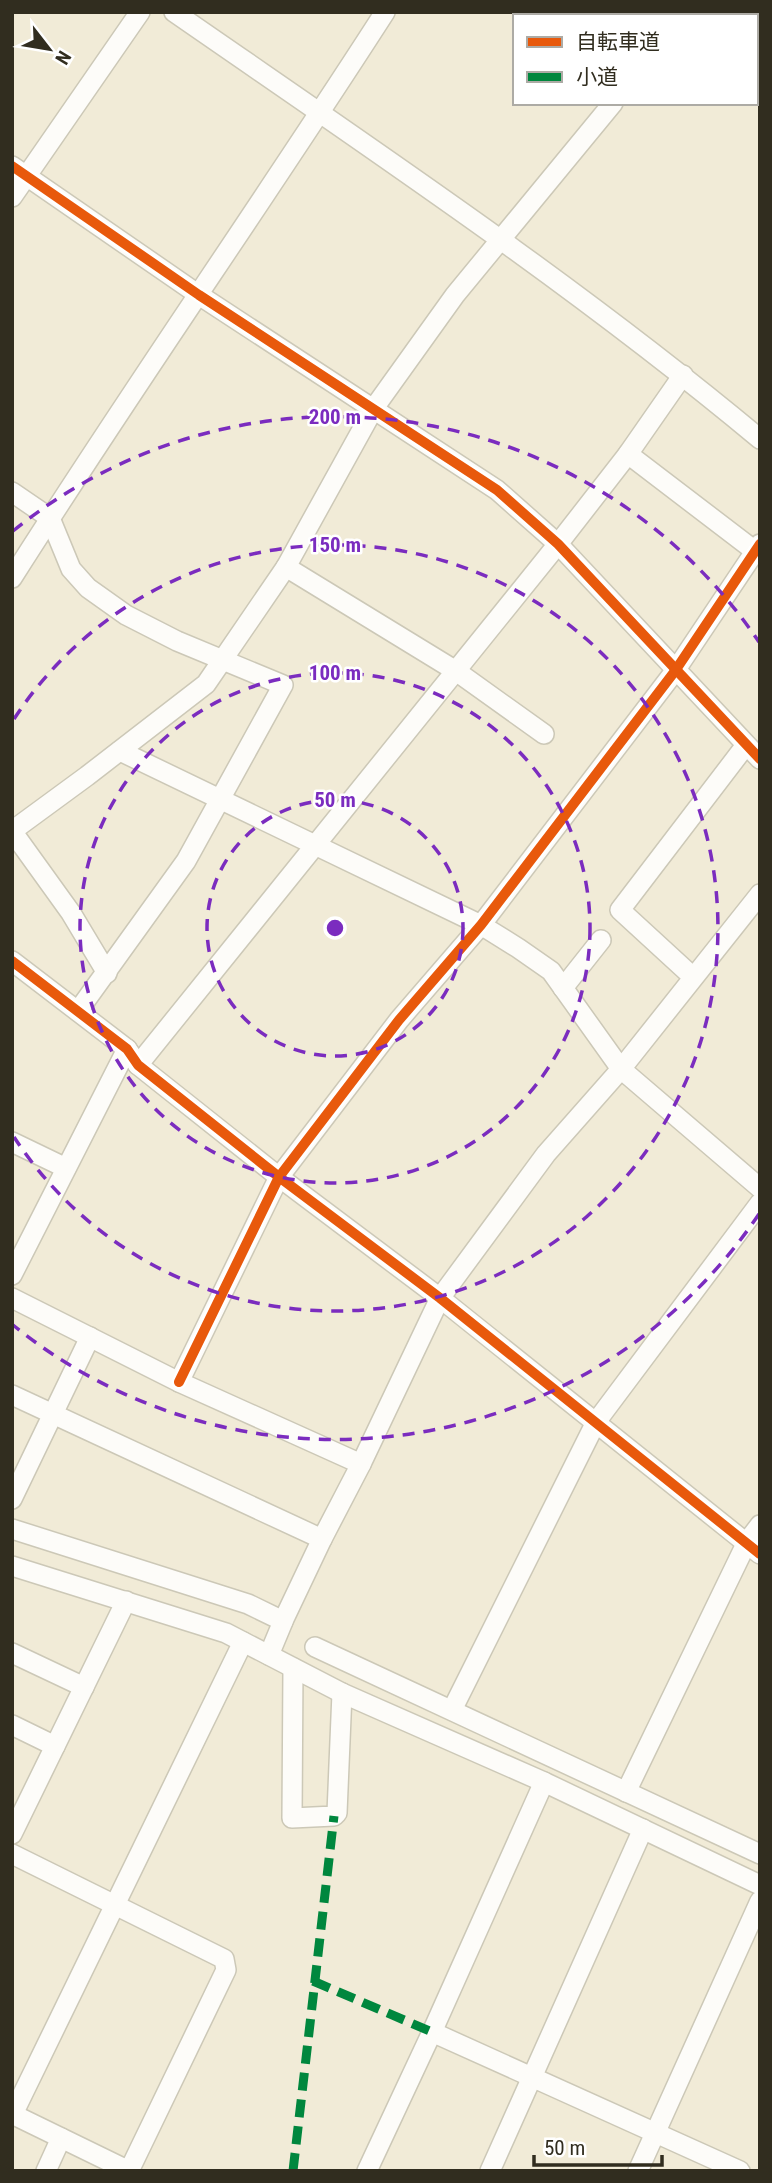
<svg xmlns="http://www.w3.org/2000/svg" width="772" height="2183" viewBox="0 0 772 2183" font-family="'Roboto Condensed','Noto Sans JP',sans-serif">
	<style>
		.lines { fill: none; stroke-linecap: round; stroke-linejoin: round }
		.minor-casing { stroke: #ccc8b7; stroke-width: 22 }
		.minor { stroke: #fdfcf9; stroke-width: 19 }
		.quiet { stroke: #00873e; stroke-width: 9; stroke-dasharray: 18 9; stroke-linecap: butt }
		.cycleway-casing { stroke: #fff; stroke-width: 15 }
		.cycleway { stroke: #e8590c; stroke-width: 10 }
		.ring { fill: none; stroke: #7b2cbf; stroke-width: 3.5; stroke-dasharray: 12 9 }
		.centre { fill: #7b2cbf; stroke: #fff; stroke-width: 3.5 }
		.ring-label { font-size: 21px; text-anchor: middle; font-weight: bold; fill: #7b2cbf; stroke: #fff; stroke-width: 5; stroke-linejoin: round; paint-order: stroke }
	</style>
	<rect width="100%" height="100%" fill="#f1ebd7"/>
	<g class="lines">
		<defs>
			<g id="minor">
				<path d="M174,12c199,138 400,272 586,427"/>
				<polyline points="684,16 687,12"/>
				<polyline points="756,84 760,80"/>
				<polyline points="12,166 199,295 497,490 558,544 760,759"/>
				<polyline points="12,197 140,12"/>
				<polyline points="628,454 755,551"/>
				<polyline points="12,492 50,518 71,569 88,588 126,615 177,641 283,685 186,861 78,1011"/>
				<polyline points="286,567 456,671 544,734"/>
				<path d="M12,578c121,-191 251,-376 373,-566"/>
				<polyline points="120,751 481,925 518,948 551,971 621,1069 760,1188"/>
				<polyline points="12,831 87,776 206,684 286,567 374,408 455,295 613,103"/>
				<polyline points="12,831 71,913 107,973"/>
				<polyline points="12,961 127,1049 138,1065 279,1177 440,1298 760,1554"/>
				<polyline points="693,977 620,910 746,745"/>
				<polyline points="563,988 601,940"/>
				<polyline points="138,1065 558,544 628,454 683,375"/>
				<polyline points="12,1142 66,1168"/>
				<polyline points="12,1275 127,1049"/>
				<polyline points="12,1298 179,1382 361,1464"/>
				<polyline points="179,1382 279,1177 399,1020 481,925 675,671 760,544"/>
				<polyline points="12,1395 322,1539"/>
				<polyline points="12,1499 90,1337"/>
				<polyline points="12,1529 248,1604 283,1621"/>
				<polyline points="12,1566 226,1633 342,1693 544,1782 760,1885"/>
				<polyline points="315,1647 760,1854"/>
				<polyline points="12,1653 84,1687"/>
				<polyline points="269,1655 284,1619 322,1539 361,1464 440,1298 546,1154 621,1069 760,894"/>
				<polyline points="293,1668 292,1818 334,1816 337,1813 342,1693"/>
				<polyline points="452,1710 596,1422 760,1203"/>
				<polyline points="12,1725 55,1746"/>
				<polyline points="626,1792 747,1542 760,1525"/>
				<polyline points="12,1834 126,1601"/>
				<polyline points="12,1854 224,1959 226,1970 129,2171 12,2114"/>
				<polyline points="432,2032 740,2171"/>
				<polyline points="13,2114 243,1642"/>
				<polyline points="46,2171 61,2138"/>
				<polyline points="367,2171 432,2032 544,1782"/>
				<polyline points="490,2171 643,1829"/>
				<polyline points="638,2171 760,1901"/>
			</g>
		</defs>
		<use href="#minor" class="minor-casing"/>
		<use href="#minor" class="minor"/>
		<g class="quiet">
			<polyline points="313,1981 432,2032"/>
			<polyline points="293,2171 334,1816"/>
		</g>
		<defs>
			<g id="cycleway">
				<polyline points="12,166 199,295 497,490 558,544 760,759"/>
				<polyline points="12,961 127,1049 138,1065 279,1177 440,1298 760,1554"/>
				<polyline points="179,1382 279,1177 399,1020 481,925 675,671 760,544"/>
			</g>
		</defs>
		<use href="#cycleway" class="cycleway-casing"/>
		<use href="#cycleway" class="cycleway"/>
	</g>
	<g class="ring">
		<circle cx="335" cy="928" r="128"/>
		<circle cx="335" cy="928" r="255"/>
		<path d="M14 719A383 383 0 1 1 14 1137"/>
		<path d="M759 1214A511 511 0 0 1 13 1325M13 531A511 511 0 0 1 759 642"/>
	</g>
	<circle cx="335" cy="928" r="10" class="centre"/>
	<g class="ring-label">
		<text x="335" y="424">200 m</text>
		<text x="335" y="552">150 m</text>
		<text x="335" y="680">100 m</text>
		<text x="335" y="807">50 m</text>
	</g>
	<rect width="772" height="2183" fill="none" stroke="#312d1f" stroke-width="28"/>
	<rect x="513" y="14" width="245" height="91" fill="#ffffff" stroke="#adaba5" stroke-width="2"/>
	<rect x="527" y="37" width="35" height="10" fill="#e8590c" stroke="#adaba5" stroke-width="2"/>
	<text x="576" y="49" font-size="21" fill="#312d1f">自転車道</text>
	<rect x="527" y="72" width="35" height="10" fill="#00873e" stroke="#adaba5" stroke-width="2"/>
	<text x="576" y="84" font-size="21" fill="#312d1f">小道</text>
	<g transform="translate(49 49) rotate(121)" stroke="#ffffff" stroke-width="5" paint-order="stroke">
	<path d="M0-5L12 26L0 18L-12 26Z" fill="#312d1f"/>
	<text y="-10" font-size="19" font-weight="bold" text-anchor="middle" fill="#312d1f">N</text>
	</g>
	<path d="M534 2155v10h128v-10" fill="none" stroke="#312d1f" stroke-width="3.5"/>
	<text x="544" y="2155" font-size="21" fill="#312d1f" stroke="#ffffff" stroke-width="5" paint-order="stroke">50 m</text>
</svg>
